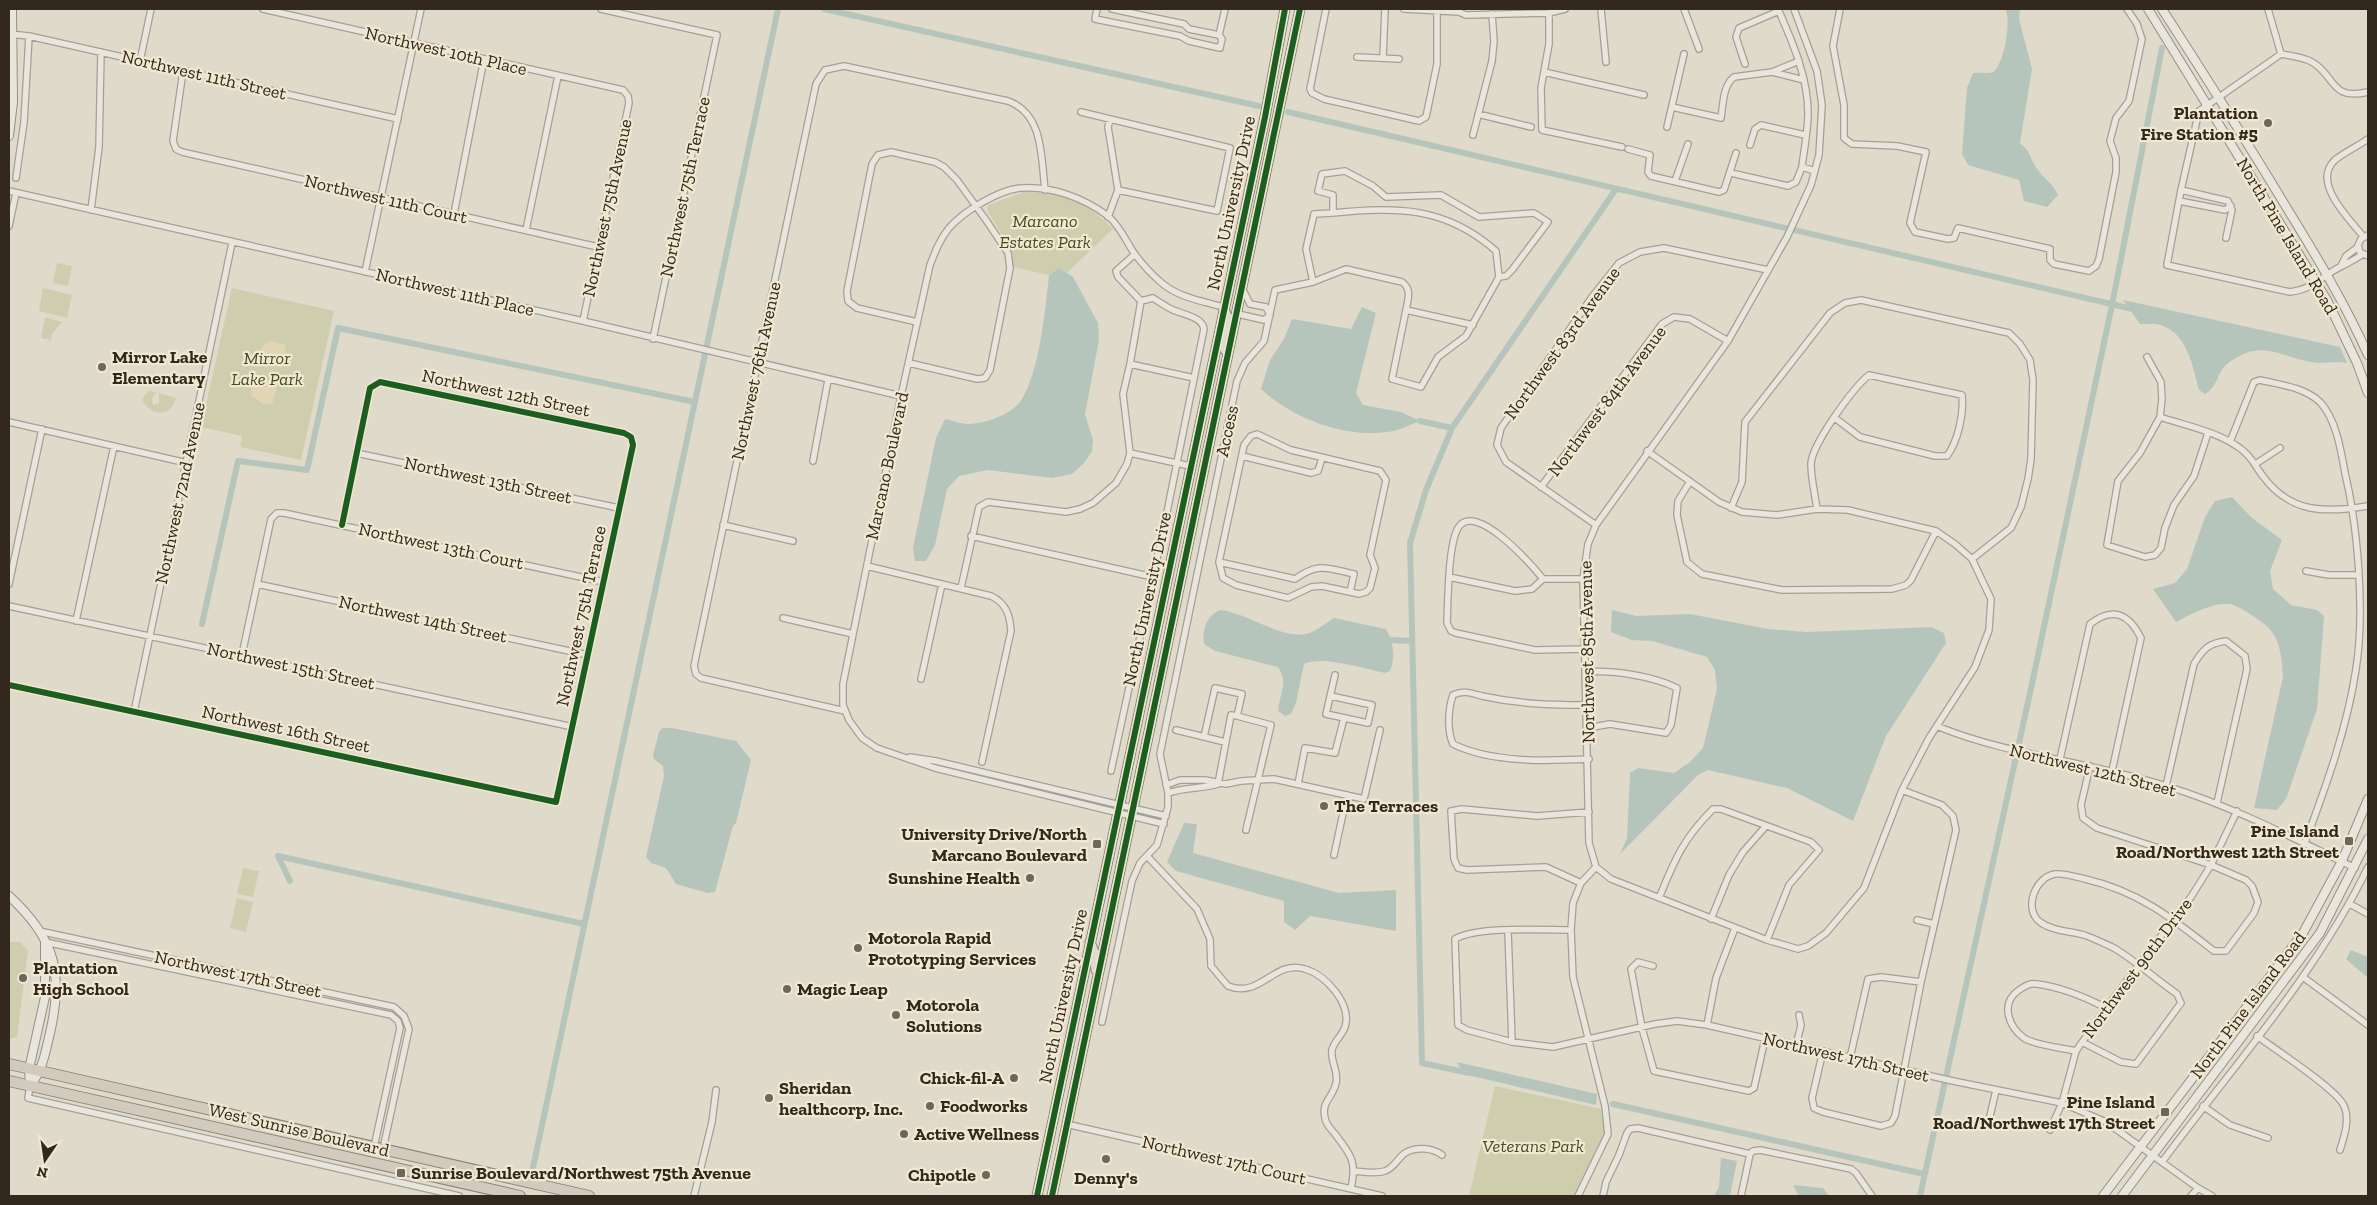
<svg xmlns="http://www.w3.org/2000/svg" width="2377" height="1205" font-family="'Zilla Slab',serif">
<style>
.green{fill:#ceceaf}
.sand{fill:#e1d5b4}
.water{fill:#b6c5bc}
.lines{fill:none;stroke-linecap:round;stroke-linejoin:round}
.canal{stroke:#b6c5bc;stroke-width:6}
.street-casing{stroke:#a59f95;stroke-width:8}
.secondary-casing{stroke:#958f84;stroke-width:10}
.primary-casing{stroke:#8b857b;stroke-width:11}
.highway-casing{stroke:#8b857b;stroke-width:12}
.street{stroke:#e8e5dc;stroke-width:5.5}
.secondary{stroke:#e8e5dc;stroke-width:8}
.primary{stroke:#dfdbce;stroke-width:9}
.highway{stroke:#d2cabd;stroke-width:10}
.cycleway-casing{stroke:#f1e8d1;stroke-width:9}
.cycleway{stroke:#1b5e20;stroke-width:6}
.poi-dot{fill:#6f665b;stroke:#f1e8d1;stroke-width:2}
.labels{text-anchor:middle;stroke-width:4.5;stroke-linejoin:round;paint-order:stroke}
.street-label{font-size:18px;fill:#32281e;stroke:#f1e8d1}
.poi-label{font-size:18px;font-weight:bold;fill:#32281e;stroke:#f1e8d1;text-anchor:start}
.park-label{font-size:18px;font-style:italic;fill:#434c27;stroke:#f1e8d1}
</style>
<rect width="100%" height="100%" fill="#e0dacb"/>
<!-- green -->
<path class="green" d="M1024,192C1066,192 1084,200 1113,229L1067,273L1059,268L1049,275L1013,267L1011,250L987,210L988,205Z
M57,263L72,266L68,286L53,283Z
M43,288L72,295L67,318L39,311Z
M232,288L334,311L301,460L240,447L242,436L201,427Z
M45,317L62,322L52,334L51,340L41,338Z
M148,391L156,392L152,399L153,405L159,403V393L176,398C171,418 150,417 142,399Z
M243,868L259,871L253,897L237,894Z
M237,898L253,902L246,932L230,928Z
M9,942H20L28,951L17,1037L9,1039Z
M1495,1086L1601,1109L1606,1133L1575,1196H1469Z"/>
<!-- sand -->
<path class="sand" d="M271,341L286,345L282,368L260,362C258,352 261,345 271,341Z
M256,378L279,381L272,404H263L252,396L251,387Z"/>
<!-- water -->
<path class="water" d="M2005,9H2020L2019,19L2032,69L2020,143C2033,154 2029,159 2038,170C2045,180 2052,182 2058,195L2047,207L2024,201L2019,180L1968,165L1962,154L1967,88L1973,73C1979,72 1988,74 1993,72C2004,66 2012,18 2005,9Z
M1059,268L1073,277L1098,323L1099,340L1085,414L1093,440L1092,451L1085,462L1072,474L1052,478L988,470L959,476L947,489L935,545L926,561H915L913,548L936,438L945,419C952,420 961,424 968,424C984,424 1010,415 1020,402C1040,373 1045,310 1049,275Z
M2123,300L2340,347L2347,363C2337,361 2329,363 2320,363C2283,361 2265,335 2227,364C2217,372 2218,387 2205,394L2199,390C2193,367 2187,332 2160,325C2154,323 2146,324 2140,324Z
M1362,307L1376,313L1356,393L1363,405L1401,412L1420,421C1409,425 1398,431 1387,432C1344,438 1292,418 1261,389L1270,360L1284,339L1292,319L1351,329Z
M2232,497L2252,518L2282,540L2270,571L2273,589L2291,605L2317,610L2324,616L2317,709L2286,799L2277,810L2254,808L2283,677C2282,663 2281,643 2272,632C2267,624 2240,606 2230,604C2213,602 2190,615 2176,622L2153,589L2175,583L2187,569L2205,517L2215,501Z
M1220,610C1246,612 1280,639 1306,634C1315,632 1326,623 1334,618L1386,629C1393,641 1396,657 1390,671L1385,673C1364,669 1322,655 1304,664L1296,703L1291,714L1285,716L1278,711C1279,695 1289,682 1278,667L1215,651L1204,644C1202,630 1206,616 1220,610Z
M1612,610L1636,616L1690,614L1768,629L1807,632L1931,627L1944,633L1946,643L1886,736L1853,821L1787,788L1708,770L1698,775L1620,854L1627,838L1630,773L1638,768L1674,773L1690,762L1703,748L1717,689L1715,670L1707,657L1652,641L1632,640L1611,632Z
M662,728H672L736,741L751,760L736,823L733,826L715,892L708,893L676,884L666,868L651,863L646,857L664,776L663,766L654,759L653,755L659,732Z
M1184,823L1197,824L1193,853L1339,893L1396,890V931L1310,916L1295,930L1284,922V901L1176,871L1167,862Z
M2351,950L2368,957V978L2346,959Z
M1457,1062L1597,1094L1596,1105L1463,1074Z
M1721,1158L1737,1161L1730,1196H1714L1719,1187Z
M1793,1185L1823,1188L1829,1196H1799Z"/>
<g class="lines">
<!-- canal -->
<path class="canal" d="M824,9L1259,106
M1288,112L2137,310
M1420,421L1452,428
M202,624L238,461L307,470L338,328L695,402
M1392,640L1412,641
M290,881L278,856L584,924
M1469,1073L1422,1063L1410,543L1426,490L1452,428L1616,189
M1613,1104L1924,1174
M531,1177L778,9
M1920,1196L2030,693L2112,305L2162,48"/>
<!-- street casing -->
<g class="street-casing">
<path id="street" d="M263,9L623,90L628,96L629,103L583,321
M601,9L717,35L653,339
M1097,9L1095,19L1180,36L1189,41L1220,48L1222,39L1219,35
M1112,9L1184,24L1189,29L1219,35
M1326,9L1310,89L1312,93L1324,99L1419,121L1426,117L1437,64V11
M1404,9L1459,12L1466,15L1549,13L1565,9
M1601,9L1606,62
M1684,9L1699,49
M1778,9C1792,41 1808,77 1808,113C1808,131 1804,149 1802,167
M1840,9L1833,46L1844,105V138L1852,144L1897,146L1926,152L1910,223L1915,232L1948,239L1954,238L1958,228L2050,249V260L2054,264L2089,271L2096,266L2099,259L2116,172V158L2110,141L2116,118L2129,101L2142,39L2137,24L2127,9
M2268,9L2281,54L2199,111L2181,190L2167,265L2290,292C2315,289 2322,275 2342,266C2350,262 2356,259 2363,254
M1549,13V44L1541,88L1542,130L1622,147
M9,34L29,36L398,119
M1219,35L1225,9
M2281,54C2291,56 2303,57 2312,62C2336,76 2330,101 2368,92
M1357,57L1399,59
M1383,57L1385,9
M140,61L151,9
M1745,64L1736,37L1739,28L1779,11
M183,71L173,141L176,149L182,152L598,247
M1544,72L1644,95
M1772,72L1804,80
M1672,107L1721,118C1723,105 1723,85 1734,77L1772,72L1799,61
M1081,112L1230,148L1217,211L1118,190
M1478,114L1531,127
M1667,127L1684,54
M1473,135L1492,61L1494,41L1492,14
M1750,145L1755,129L1761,125L1805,135
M1628,149L1650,155L1648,172L1651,176L1719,192L1724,190L1736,153
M1731,173L1788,186L1796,182L1802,167L1815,171
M16,178L24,122L29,36
M1675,181L1688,144
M2181,190L2228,201L2232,210L2226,238
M9,191L583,321L901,396
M2179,201L2225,210L2231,206
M91,210L99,147L101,52
M1333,213C1397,207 1445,206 1496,251L1499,277
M454,214L484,59
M1108,217L1118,190L1108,127L1110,119
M9,226L16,193
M526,230L558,76
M2368,235L2361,239L2358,245L2360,252L2368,256
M2363,236C2349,219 2311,182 2335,160C2345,152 2358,146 2368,139
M1135,254L1116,271L1118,277L1141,301
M2341,266L2346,256L2358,247
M365,272L421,9
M1313,282L1306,249L1314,214L1333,213V195L1318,191L1322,174L1345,171L1373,186L1386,197L1441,195L1479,217L1534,213L1548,222L1512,270L1506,276L1499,277L1466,336L1438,357L1421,387L1392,379L1406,310
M1238,314L1264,320L1270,315L1266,307L1250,304L1243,290
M2147,357L2161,382L2162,399L2160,417L2140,453L2118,481L2107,545L2145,557L2155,555L2161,548L2165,528L2174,505L2194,476L2208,433
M909,363L977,379L985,378L990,370L1010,268L1008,253L986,220L957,180L944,167L935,162L891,152L878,155L872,164L847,291L848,301L857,308L917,322
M1130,364L1194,378
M2160,417C2187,426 2219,432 2241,449C2252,457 2255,466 2262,475C2290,514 2326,513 2368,506
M9,422L187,463
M1257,434L1291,450L1380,471L1386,480L1370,555L1375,568L1370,588L1366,592L1359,594L1322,586L1311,587L1288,598L1236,585L1223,578L1219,562L1244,445L1251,436Z
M2230,442L2254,382L2260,380C2281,385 2304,387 2320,402C2336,419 2341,450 2345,473C2358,528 2365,613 2356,669C2347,729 2326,786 2305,843
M356,453L619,508
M1130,453L1190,466
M1242,456L1311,473L1318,471L1322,458
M813,461L828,380
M2257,463L2280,448
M1689,483L1678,501L1677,515L1687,562L1702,574L1782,590L1892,589L1906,585L1911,580L1936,531
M1541,487L1662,324L1674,317L1690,319L1728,341
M1731,508L1742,482L1745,422L1830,313L1845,303L1861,300L2009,333L2020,344L2030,360L2033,380L2031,459L2028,479L2021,507L2011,528L1972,559
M1817,509C1815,495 1811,478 1811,464C1812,444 1853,388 1869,375L1962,395C1964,414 1958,441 1947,456H1935L1860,437L1835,418
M723,525L793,541
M1596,525L1506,462L1497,445L1501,428L1592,297L1619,263L1640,252L1664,248L1768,270
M971,536L1153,577
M1219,562L1295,579C1319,562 1327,568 1354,574L1350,592
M867,566L991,596C1006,603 1010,615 1011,631L982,762
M2306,571L2329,575H2357
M1449,577L1515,591L1532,589L1543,579
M1583,579H1543C1532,565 1475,500 1458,528C1448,545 1448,602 1447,623L1451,631L1456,633L1535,650L1586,649
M9,584L42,429
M257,584L588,655
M961,588L979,507L988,502L1066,512L1080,509L1093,503L1116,483L1127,464L1130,453L1123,394L1130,364L1141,301
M9,606L573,727
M783,618L853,634
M76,621L114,446
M242,655L271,519L277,513H284L604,582
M1586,672C1613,670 1653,676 1677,688L1671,725L1666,733L1610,724L1587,728
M921,679L942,584
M9,685L556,802L633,445L631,437L624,433L380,382L370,388L342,525
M1331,696L1372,705L1368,723L1326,714L1335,675
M1586,705C1550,705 1518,704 1482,696C1471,693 1464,690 1453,695C1448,709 1447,731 1453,744C1491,763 1547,761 1589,759
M845,711L701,678L696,674L694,666L816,84L825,70L844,66L1008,101C1044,114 1041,158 1045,190
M134,712L232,243
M1939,727C2011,756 2091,762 2166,786C2232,806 2293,838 2355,868
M1176,730L1225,742
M1204,737L1215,688L1242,694L1237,716L1271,725L1246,830
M910,757L936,761L1166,816
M2060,759L2090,624C2113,606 2129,614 2141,638L2112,771
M1111,771L1167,512L1204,329C1202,316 1180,314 1171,309C1165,306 1159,302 1153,298L1141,301
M1218,784L1231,715L1237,716
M1298,784L1305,748L1335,753L1344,718
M1166,785L1180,780H1205L1226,784L1241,781L1274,779L1364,799L1380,730
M2166,786L2194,664C2203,649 2209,643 2226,641L2245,656L2247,669L2217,803
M1168,793C1185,787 1201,789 1218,784
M1164,824L935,768L877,748L862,738L849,720L843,705V684L901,396L930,265C935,252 940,239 949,228C964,211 1000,189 1022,188C1052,186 1084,198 1108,216C1120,226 1126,241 1134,253C1142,264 1153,276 1163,284C1180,298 1203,301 1223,307
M1334,855L1347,795
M1147,856L1197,909L1210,939L1211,966L1228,986C1261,999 1274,959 1305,969C1326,975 1352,1004 1345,1027C1342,1036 1334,1041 1332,1050C1330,1061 1339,1071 1336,1083C1333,1098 1321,1101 1325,1118C1326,1125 1331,1129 1335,1134C1351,1155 1357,1161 1351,1189
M1596,867L1611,879L1767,940L1798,949L1808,946L1826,933L1864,888L1902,790L1929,738L1975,667L1989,630L1991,599L1972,559L1955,544L1936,531L1848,510L1817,509L1777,515L1742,512L1719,502L1647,451
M1596,867L1589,843L1583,579L1588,544L1596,525L1728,341L1787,237L1811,185L1819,155L1822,105L1817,71L1794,9
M1581,883L1546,867L1467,870L1458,868L1454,859L1451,811L1462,809L1537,816L1589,812
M1659,898C1675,859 1683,839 1713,809H1721L1811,842L1819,850L1789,885L1767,940
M2350,904L2368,914
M1711,919L1729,875L1743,852L1766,826
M1917,920L1934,924
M1571,930C1543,930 1478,926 1455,939L1458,1025L1467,1030L1512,1042L1553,1047L1655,1024L1677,1021L1707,1025L1953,1081L2062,1103L2106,1122L2198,1188L2212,1196
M39,931L394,1007L404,1016L409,1029L383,1149
M1508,931L1512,1042
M45,942L391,1015L398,1021L400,1028L374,1147
M1653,966L1638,962L1631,969L1642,1028L1654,1071L1749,1091L1754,1088L1765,1039
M2303,977L2368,1025
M1102,1022L1132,881L1140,863L1157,845L1168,807V793L1160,754L1237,381L1245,363L1264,341L1275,290L1313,282L1346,269L1402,282C1412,289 1408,299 1406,310L1473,325
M1707,1025L1716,978L1735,928
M2257,1036C2275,1049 2334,1088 2343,1104C2351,1118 2344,1137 2340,1150
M2082,1042L2121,1062L2136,1064L2181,1003L2177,994C2158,981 2131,957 2112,947C2103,943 2093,938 2084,935C2070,931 2052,931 2040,922C2023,909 2035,877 2055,874C2063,873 2077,877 2085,879C2138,891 2172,918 2214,951H2226L2254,913L2258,902L2252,886L2246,880L2211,865L2097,828L2083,818L2081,805L2090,766
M1796,1046L1801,1025L1799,1015
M1823,1051L1812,1098L1814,1108L1823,1112L1881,1126L1891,1123L1895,1116L1921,982L1956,830L1953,816L1942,805L1902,790
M2076,1051C2063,1048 2034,1045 2024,1038C2008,1026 2000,1003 2019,990C2025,986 2029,983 2037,984C2060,987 2085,997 2106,1008
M1850,1058L1868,979L1881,977L1921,982
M30,1086L28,1098L459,1196
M2203,1106L2230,1125L2268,1138
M1990,1116L1996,1090
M1066,1124L1382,1196
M2050,1130L2062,1103L2076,1051L2106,1008L2191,897L2211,865L2237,811
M2162,1162C2233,1066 2316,975 2368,867
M1354,1171C1364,1172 1375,1174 1385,1171C1394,1168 1398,1158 1405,1153C1416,1146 1433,1148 1442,1155
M694,1196L712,1122L716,1090
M1578,1196L1608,1134L1605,1106L1573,977L1571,930L1573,903L1581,883L1596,867
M1603,1196L1606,1182L1619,1155L1627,1133L1630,1129L1638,1128L1750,1154
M1741,1196L1750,1154L1753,1151L1760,1150L1851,1169L1856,1173L1872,1196
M2191,1196L2198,1188"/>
</g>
<!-- secondary casing -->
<g class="secondary-casing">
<path id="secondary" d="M2148,9L2327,300L2357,363L2368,393
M2162,9C2204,74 2245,139 2285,205C2315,254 2345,303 2368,355
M9,136L13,102L12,9
M9,896C55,938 64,973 50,1033C45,1054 43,1069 30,1086
M30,1086L29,1069L45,997V942
M2103,1196L2303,933L2342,861L2368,799
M2122,1196L2320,933L2368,839"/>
</g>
<!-- primary casing -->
<g class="primary-casing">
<path id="primary" d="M1223,307L1228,319L1225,350
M1090,942L1094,952L1096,970
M1037,1196L1265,117L1285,9
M1052,1196L1300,9"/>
</g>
<!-- highway casing -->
<g class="highway-casing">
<path id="highway" d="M9,1064L589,1196
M9,1081L520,1196"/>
</g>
<!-- street -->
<use href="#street" class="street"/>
<!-- secondary -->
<use href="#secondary" class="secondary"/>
<!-- primary -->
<use href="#primary" class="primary"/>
<!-- highway -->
<use href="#highway" class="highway"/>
<!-- cycleway casing -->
<g class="cycleway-casing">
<path id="cycleway" d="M9,685L556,802L633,445L631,437L624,433L380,382L370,388L342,525
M1037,1196L1265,117L1285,9
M1052,1196L1300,9"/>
</g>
<!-- cycleway -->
<use href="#cycleway" class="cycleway"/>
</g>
<!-- markers -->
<g class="poi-dot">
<circle cx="2268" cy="123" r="5"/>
<circle cx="102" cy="367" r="5"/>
<circle cx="1324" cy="806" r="5"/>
<rect x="2344" y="836" width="10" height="10" rx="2.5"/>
<rect x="1092" y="839" width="10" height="10" rx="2.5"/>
<circle cx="1030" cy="878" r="5"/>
<circle cx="858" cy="948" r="5"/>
<circle cx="23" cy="978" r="5"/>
<circle cx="787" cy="989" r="5"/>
<circle cx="896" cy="1015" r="5"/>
<circle cx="1014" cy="1078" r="5"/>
<circle cx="769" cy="1098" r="5"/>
<circle cx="930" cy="1106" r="5"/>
<rect x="2160" y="1107" width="10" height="10" rx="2.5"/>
<circle cx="904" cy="1134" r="5"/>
<circle cx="1106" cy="1159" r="5"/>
<rect x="396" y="1168" width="10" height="10" rx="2.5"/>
<circle cx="986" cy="1175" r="5"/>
</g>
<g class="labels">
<!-- street labels -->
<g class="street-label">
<text transform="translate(446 51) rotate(13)" y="6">Northwest 10th Place</text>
<text transform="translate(204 75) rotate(13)" y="6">Northwest 11th Street</text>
<text transform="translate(685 187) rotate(-78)" y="6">Northwest 75th Terrace</text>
<text transform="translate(386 199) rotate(13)" y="6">Northwest 11th Court</text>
<text transform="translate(1231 203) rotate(-78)" y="6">North University Drive</text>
<text transform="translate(607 208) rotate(-78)" y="6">Northwest 75th Avenue</text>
<text transform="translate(2287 236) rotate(59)" y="6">North Pine Island Road</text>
<text transform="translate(455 292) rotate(13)" y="6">Northwest 11th Place</text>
<text transform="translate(1562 343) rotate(-54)" y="6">Northwest 83rd Avenue</text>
<text transform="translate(756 371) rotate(-78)" y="6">Northwest 76th Avenue</text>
<text transform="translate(506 393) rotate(12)" y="6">Northwest 12th Street</text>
<text transform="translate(1607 401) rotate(-53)" y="6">Northwest 84th Avenue</text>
<text transform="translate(1227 431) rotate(-78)" y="6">Access</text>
<text transform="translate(887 466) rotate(-78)" y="6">Marcano Boulevard</text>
<text transform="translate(488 480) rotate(12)" y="6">Northwest 13th Street</text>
<text transform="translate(180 493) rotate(-78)" y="6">Northwest 72nd Avenue</text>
<text transform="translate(441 546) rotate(12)" y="6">Northwest 13th Court</text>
<text transform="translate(1147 599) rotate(-78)" y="6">North University Drive</text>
<text transform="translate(581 616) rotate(-78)" y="6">Northwest 75th Terrace</text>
<text transform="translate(423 619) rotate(12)" y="6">Northwest 14th Street</text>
<text transform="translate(1587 652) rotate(-91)" y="6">Northwest 85th Avenue</text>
<text transform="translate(291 666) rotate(12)" y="6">Northwest 15th Street</text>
<text transform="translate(286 729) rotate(12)" y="6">Northwest 16th Street</text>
<text transform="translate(2093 770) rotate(14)" y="6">Northwest 12th Street</text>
<text transform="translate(2137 968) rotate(-53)" y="6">Northwest 90th Drive</text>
<text transform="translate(238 974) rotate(12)" y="6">Northwest 17th Street</text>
<text transform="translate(1063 996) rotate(-78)" y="6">North University Drive</text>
<text transform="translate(2248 1005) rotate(-53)" y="6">North Pine Island Road</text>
<text transform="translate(1846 1057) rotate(13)" y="6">Northwest 17th Street</text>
<text transform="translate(299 1130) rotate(13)" y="6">West Sunrise Boulevard</text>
<text transform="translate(1224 1160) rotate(13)" y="6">Northwest 17th Court</text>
</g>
<!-- poi labels -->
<g class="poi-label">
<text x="2258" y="119" text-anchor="end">Plantation<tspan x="2258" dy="21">Fire Station #5</tspan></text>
<text x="112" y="363">Mirror Lake<tspan x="112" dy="21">Elementary</tspan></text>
<text x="1334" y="812">The Terraces</text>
<text x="2339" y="837" text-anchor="end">Pine Island<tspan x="2339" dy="21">Road/Northwest 12th Street</tspan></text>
<text x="1087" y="840" text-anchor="end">University Drive/North<tspan x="1087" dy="21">Marcano Boulevard</tspan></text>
<text x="1020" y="884" text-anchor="end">Sunshine Health</text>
<text x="868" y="944">Motorola Rapid<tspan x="868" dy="21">Prototyping Services</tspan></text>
<text x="33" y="974">Plantation<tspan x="33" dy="21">High School</tspan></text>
<text x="797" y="995">Magic Leap</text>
<text x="906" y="1011">Motorola<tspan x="906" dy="21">Solutions</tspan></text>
<text x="1004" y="1084" text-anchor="end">Chick-fil-A</text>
<text x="779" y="1094">Sheridan<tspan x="779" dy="21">healthcorp, Inc.</tspan></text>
<text x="2155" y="1108" text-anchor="end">Pine Island<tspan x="2155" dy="21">Road/Northwest 17th Street</tspan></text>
<text x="940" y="1112">Foodworks</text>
<text x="914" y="1140">Active Wellness</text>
<text x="411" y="1179">Sunrise Boulevard/Northwest 75th Avenue</text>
<text x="976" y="1181" text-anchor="end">Chipotle</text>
<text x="1106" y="1184" text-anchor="middle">Denny's</text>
</g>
<!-- park labels -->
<g class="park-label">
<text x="1045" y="227">Marcano<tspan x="1045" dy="21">Estates Park</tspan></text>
<text x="267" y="364">Mirror<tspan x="267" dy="21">Lake Park</tspan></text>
<text x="1533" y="1152">Veterans Park</text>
</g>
</g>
<!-- border -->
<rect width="2377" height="1205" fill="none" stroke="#32281e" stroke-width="20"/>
<!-- north arrow -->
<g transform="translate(45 1160) rotate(193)" stroke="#f1e8d1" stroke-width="4" paint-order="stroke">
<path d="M0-4L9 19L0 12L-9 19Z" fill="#32281e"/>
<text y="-8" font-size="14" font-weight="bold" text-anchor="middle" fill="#32281e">N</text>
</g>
</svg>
